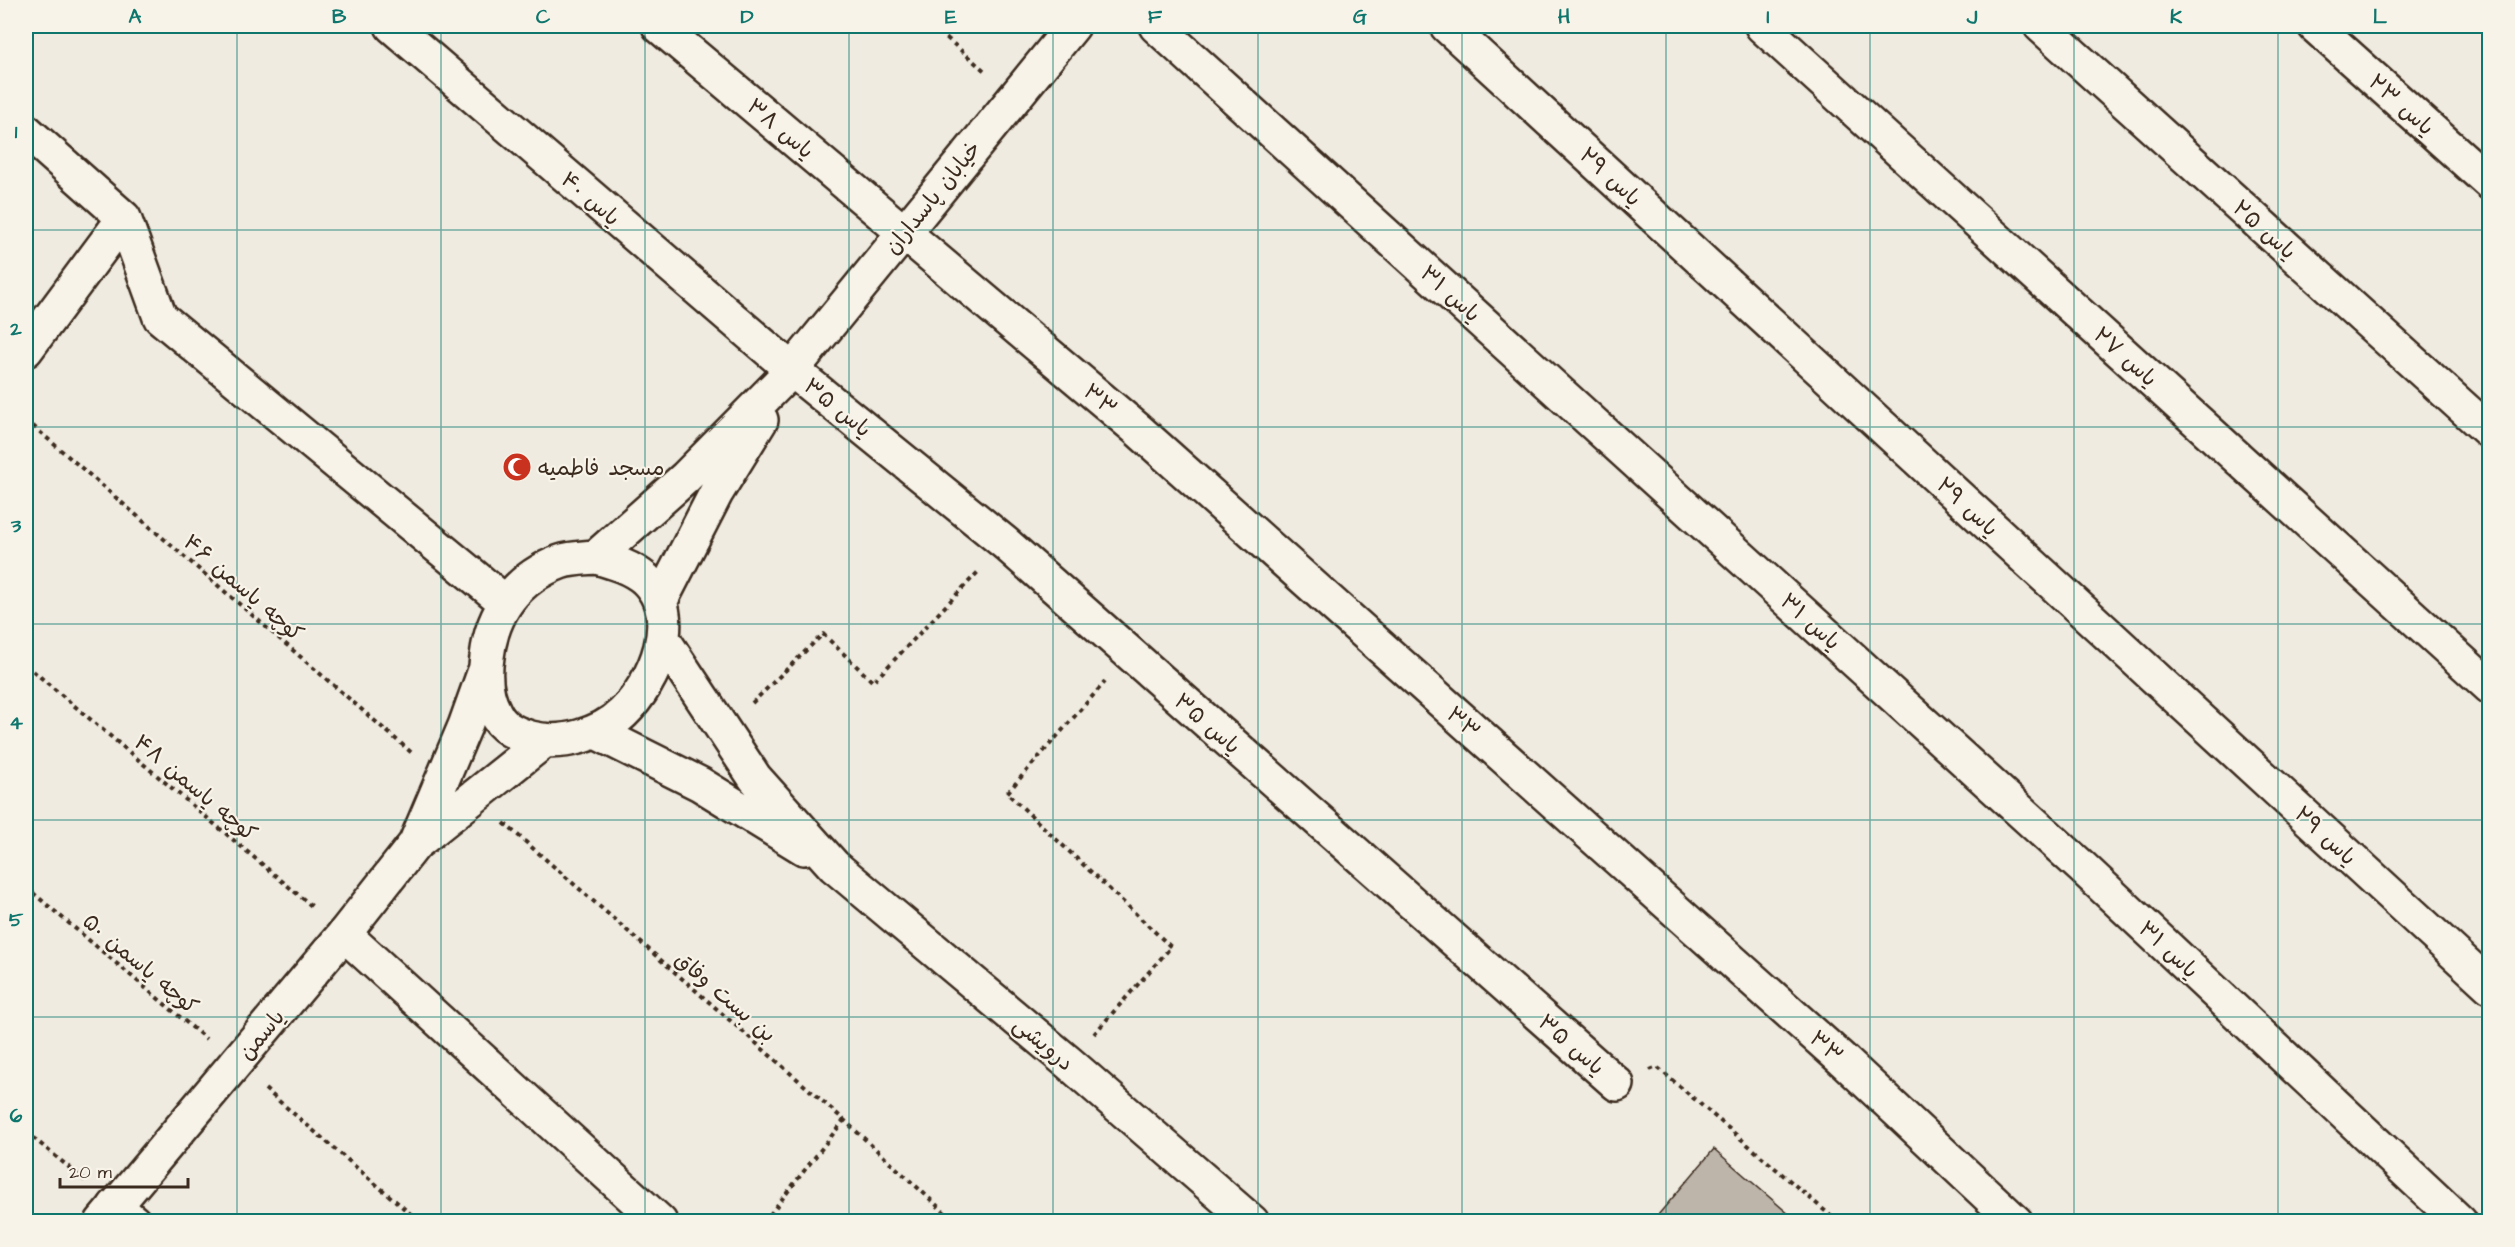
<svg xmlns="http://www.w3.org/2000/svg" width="2515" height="1247" font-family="'Architects Daughter','Playpen Sans Arabic',sans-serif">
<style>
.building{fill:#bdb5aa;stroke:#3b2a1e;stroke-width:1.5;filter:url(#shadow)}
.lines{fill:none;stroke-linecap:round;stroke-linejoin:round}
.minor-casing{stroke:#3b2a1e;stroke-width:38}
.tertiary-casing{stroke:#3b2a1e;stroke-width:38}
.path{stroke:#3b2a1e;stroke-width:4;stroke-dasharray:4.5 4.5;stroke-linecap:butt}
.minor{stroke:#f7f3e8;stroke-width:33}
.tertiary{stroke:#f7f3e8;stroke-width:33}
.grid{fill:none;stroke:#0f766e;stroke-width:1.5;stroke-opacity:0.55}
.labels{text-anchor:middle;stroke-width:4.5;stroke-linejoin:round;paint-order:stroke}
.street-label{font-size:22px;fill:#3b2a1e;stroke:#f7f3e8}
.poi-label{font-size:22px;fill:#3b2a1e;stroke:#f7f3e8;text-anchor:start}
.neatline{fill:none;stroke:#0f766e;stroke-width:2}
.grid-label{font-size:20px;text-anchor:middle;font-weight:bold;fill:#0f766e}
</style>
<defs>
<filter id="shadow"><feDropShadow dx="3.5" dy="6" stdDeviation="0" flood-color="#0004"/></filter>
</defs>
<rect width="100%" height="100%" fill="#efebe0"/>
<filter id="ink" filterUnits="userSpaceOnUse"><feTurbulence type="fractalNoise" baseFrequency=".0167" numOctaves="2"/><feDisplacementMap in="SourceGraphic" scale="12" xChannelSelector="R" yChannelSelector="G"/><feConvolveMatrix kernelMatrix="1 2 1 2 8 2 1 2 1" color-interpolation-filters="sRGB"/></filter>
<g filter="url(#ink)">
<!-- building -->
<path class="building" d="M1714,1149L1798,1222H1652Z"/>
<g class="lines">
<!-- minor casing -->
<g class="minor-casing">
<path id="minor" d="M392,26L792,370L1005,543L1617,1084
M659,26L1137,429L1845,1062L2016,1222
M1156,26L2083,868L2460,1222
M1447,26L2490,986
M1762,26L2490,687
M2041,26L2490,432
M2315,26L2490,183
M26,131L124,218L160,317L505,602
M26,350L124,218
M344,934L660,1222
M115,1206L134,1222"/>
</g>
<!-- tertiary casing -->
<g class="tertiary-casing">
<path id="tertiary" d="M596,557L685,478L792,370L1073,26
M596,557C613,562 631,567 645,579C684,616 655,682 623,713C600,735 561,746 531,738C516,734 502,728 495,713C485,695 484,677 487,657C492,612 517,578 560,562C571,558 584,558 596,557Z
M660,602L716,493L761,420
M663,639L755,778L834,866L1069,1063L1252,1222
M596,732L700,784L804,848
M416,842L465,726L484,673
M102,1222L344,934L415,844L544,741"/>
</g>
<!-- path -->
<path class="path" d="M933,26L987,73
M26,420L412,753
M26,665L314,908
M752,703L823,634L873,682L980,570
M504,823L844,1120L955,1222
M26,887L206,1039
M1094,1034L1171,947L1007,793L1105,682
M1650,1070L1657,1067L1838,1222
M265,1089L420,1222
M26,1132L87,1182
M764,1222L844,1120"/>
<!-- minor -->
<use href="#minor" class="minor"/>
<!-- tertiary -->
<use href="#tertiary" class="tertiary"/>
</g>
</g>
<!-- grid -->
<path class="grid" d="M237,26V1222M441,26V1222M645,26V1222M849,26V1222M1053,26V1222M1258,26V1222M1462,26V1222M1666,26V1222M1870,26V1222M2074,26V1222M2278,26V1222M26,230H2490M26,427H2490M26,624H2490M26,820H2490M26,1017H2490"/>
<!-- icons -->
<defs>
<g id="mosque-disc" transform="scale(1.5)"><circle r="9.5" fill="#c8321e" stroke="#f7f3e8"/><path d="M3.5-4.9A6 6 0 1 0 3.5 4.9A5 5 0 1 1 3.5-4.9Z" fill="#fff"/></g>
</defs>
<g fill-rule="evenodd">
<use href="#mosque-disc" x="517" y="467"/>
</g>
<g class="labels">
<!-- street labels -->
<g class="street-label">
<text transform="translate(2402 104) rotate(42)" y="8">یاس ۲۳</text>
<text transform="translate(781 128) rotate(40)" y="8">یاس ۳۸</text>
<text transform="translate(1611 176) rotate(43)" y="8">یاس ۲۹</text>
<text transform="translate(932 197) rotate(-51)" y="8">خیابان پاسداران</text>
<text transform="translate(591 198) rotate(41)" y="8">یاس ۴۰</text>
<text transform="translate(2265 229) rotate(42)" y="8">یاس ۲۵</text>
<text transform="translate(1451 293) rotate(42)" y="8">یاس ۳۱</text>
<text transform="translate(2126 356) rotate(42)" y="8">یاس ۲۷</text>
<text transform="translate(1101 399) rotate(40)" y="8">۳۳</text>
<text transform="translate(838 407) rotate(39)" y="8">یاس ۳۵</text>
<text transform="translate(1968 506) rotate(43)" y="8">یاس ۲۹</text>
<text transform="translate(244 587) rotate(41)" y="8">کوچه یاسمن ۴۶</text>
<text transform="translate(1811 621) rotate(42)" y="8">یاس ۳۱</text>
<text transform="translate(1464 722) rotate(42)" y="8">۳۳</text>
<text transform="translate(1208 723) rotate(41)" y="8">یاس ۳۵</text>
<text transform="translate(196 787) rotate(40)" y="8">کوچه یاسمن ۴۸</text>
<text transform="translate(2326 835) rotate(43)" y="8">یاس ۲۹</text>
<text transform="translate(2169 949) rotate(43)" y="8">یاس ۳۱</text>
<text transform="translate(141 963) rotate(40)" y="8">کوچه یاسمن ۵۰</text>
<text transform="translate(726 996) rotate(41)" y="8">بن بست وفاق</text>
<text transform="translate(261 1034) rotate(-50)" y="8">یاسمن</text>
<text transform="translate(1044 1043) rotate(40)" y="8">درویشی</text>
<text transform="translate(1572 1044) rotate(41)" y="8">یاس ۳۵</text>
<text transform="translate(1827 1046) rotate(42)" y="8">۳۳</text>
</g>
<!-- poi labels -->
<g class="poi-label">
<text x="538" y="475">مسجد فاطمیه</text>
</g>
</g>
<!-- margin -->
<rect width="2515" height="1247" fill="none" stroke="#f7f3e8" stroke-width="66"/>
<!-- scale -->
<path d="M60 1178v9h128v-9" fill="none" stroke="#3b2a1e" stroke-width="3"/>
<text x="69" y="1178" font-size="18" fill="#3b2a1e" stroke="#f7f3e8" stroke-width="4.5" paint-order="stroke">20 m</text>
<rect x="33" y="33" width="2449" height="1181" class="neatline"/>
<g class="grid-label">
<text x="135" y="23">A</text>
<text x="339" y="23">B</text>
<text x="543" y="23">C</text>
<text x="747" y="23">D</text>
<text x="951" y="23">E</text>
<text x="1155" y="23">F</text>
<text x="1360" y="23">G</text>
<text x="1564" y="23">H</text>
<text x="1768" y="23">I</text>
<text x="1972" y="23">J</text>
<text x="2176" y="23">K</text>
<text x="2380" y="23">L</text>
<text x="16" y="138">1</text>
<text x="16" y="335">2</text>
<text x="16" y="532">3</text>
<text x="16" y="729">4</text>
<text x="16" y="926">5</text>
<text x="16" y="1122">6</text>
</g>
</svg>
